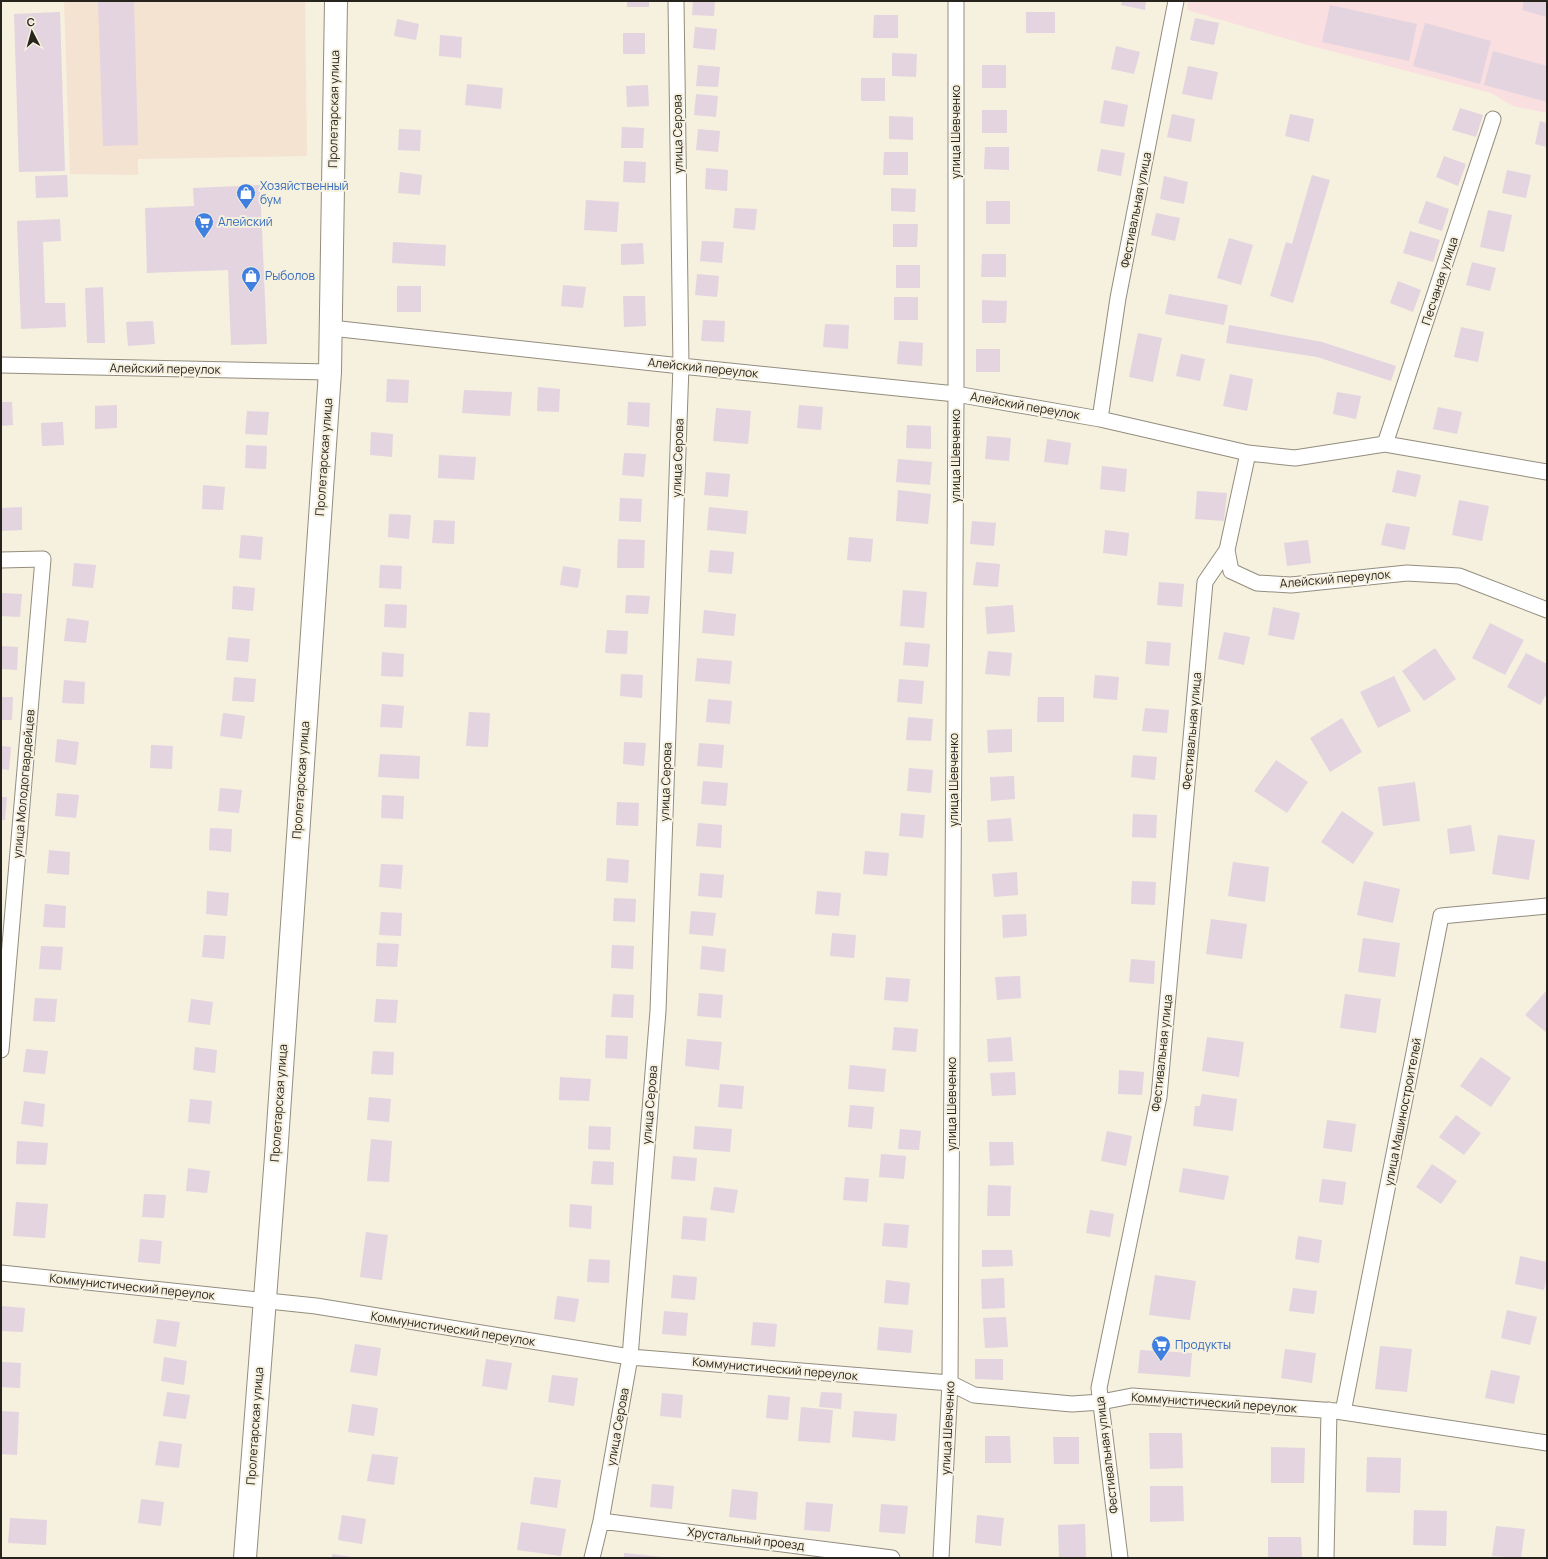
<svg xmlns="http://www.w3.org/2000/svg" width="1548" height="1559" font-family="Manrope,sans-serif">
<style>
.industrial{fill:#fadfe0}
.education{fill:#f5e3d2}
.building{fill:#e3d4e0}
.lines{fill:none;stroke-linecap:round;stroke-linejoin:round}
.street-casing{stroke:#938d7e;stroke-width:17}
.secondary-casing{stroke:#938d7e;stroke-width:24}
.street{stroke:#fff;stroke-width:15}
.secondary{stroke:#fff;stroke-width:22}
.labels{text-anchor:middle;stroke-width:4;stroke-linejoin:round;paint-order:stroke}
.street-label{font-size:12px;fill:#27241e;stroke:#f6f0df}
.shop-label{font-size:12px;fill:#366cbe;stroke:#f6f0df;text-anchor:start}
</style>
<rect width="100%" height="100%" fill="#f6f0df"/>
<!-- industrial -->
<path class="industrial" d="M1188,1H1547V113L1513,106L1491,93L1304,44L1187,10Z"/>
<!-- education -->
<path class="education" d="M64,1H305L307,156L138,159V175L70,174Z"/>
<!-- building -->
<path class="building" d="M98,1H134L138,145L103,146Z
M627,1H649V7H627Z
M693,1H715L714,16L692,15Z
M1122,1H1146L1145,10L1121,5Z
M1524,1H1547V17L1522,10Z
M1330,5L1417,24L1409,61L1322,42Z
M60,12L65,171L19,172L14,14Z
M1026,12H1055V33H1026Z
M874,15H898V38H873Z
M1195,18L1219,23L1214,45L1190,40Z
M397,19L419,24L416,40L394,36Z
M1425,23L1491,41L1480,84L1413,66Z
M695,27L717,29L715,50L693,48Z
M623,33H645V54H623Z
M440,35L462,37L461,58L439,56Z
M1116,46L1140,52L1134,74L1111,69Z
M1493,51L1547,66V102L1484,85Z
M892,53L917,54L916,77L892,76Z
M698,65L720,67L718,87L696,86Z
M982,65H1006V88H982Z
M1188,66L1218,72L1212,100L1182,94Z
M861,78H885V101H861Z
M467,84L503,88L501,109L465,105Z
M648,85L649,106L627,107L626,86Z
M696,94L718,96L716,117L694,115Z
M1104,100L1128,105L1124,127L1100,123Z
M1460,108L1483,115L1476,137L1452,130Z
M982,110H1007V133H982Z
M1172,114L1195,119L1191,142L1167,137Z
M1290,114L1314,119L1309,142L1285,136Z
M889,116L913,117V140L889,139Z
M1540,121L1547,123V147L1535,144Z
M622,127L644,128L643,148H621Z
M399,129L421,130L420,151L398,150Z
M698,129L720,131L718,152L696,150Z
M985,147H1009V170L984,169Z
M1101,149L1125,153L1121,176L1097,171Z
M884,152H908V175H883Z
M1444,156L1466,164L1458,186L1436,177Z
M624,161L646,162L645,183L623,182Z
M706,168L728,170L727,191L705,189Z
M1507,170L1531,175L1526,198L1502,193Z
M400,172L422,175L420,195L398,193Z
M67,175L68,197L36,198L35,176Z
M1312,175L1330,180L1293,303L1270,296L1286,242L1292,244Z
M1164,176L1188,182L1184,204L1160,199Z
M260,185L267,344L231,345L228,270L147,273L145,208L194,206L193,188Z
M891,188L916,189L915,212L891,211Z
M586,200L619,202L617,232L584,230Z
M986,201H1010V224H986Z
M1426,201L1449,209L1442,231L1418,223Z
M735,208L757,209L755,230L733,228Z
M1488,210L1512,215L1504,252L1480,247Z
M1156,213L1180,218L1175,241L1151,235Z
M60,219L61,241L43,242L45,303H65L66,327L21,329L17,221Z
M893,224H918L917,247H893Z
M1410,231L1440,240L1433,262L1403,253Z
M1229,238L1253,245L1241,285L1217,278Z
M702,241L724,242L722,263L700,261Z
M393,242L446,245L445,266L392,263Z
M643,243L644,264L621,265V244Z
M982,254H1006V277H981Z
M1472,262L1496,268L1490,291L1466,285Z
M896,265H920V288H896Z
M697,274L719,276L717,297L695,295Z
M1398,281L1421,290L1413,312L1390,303Z
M563,285L586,287L583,308L561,306Z
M397,286H421V312H397Z
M103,287L105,343H87L85,288Z
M1169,294L1228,305L1224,325L1165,314Z
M623,296H645L646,326L624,327Z
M894,297H918V320H894Z
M982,300L1007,301L1006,323H982Z
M703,320L725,321L724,342L701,341Z
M153,321L155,344L128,346L126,322Z
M825,324L849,325L848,349L823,347Z
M1229,325L1322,342L1396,366L1391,381L1317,357L1226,343Z
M1461,327L1484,332L1478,362L1454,357Z
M1138,333L1162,338L1153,382L1129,377Z
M899,341L923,343L922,366L897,364Z
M976,349H1000V372H976Z
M1181,354L1205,359L1200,381L1176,376Z
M1230,374L1253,379L1247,411L1223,406Z
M387,379L409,380L408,403L386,402Z
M538,387L560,389L559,412L537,411Z
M464,390L512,392L510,416L462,413Z
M1337,392L1361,396L1356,419L1333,414Z
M1,402H12L13,425L1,426Z
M628,402L650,403L649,427L627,425Z
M117,405V428L95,429V406Z
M799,405L823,407L821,430L797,428Z
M1438,407L1462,412L1457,434L1433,429Z
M716,408L751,411L748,444L713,441Z
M247,411L269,412L267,435L245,434Z
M63,422L64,445L42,446L41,423Z
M907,425L931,426V449L906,448Z
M371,432L393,434L392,457L370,455Z
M987,436L1011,438L1009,461L985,459Z
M1047,439L1071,443L1068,465L1044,462Z
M246,445L267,446L266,469L245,468Z
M624,453L646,454L644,477L622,475Z
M439,455L476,457L474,480L438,478Z
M898,459L932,462L930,485L896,482Z
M1102,466L1127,469L1125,492L1100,489Z
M1397,470L1421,475L1416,497L1392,492Z
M706,472L730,474L728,497L704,495Z
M203,485L225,487L223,510L202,509Z
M898,490L931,494L928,524L896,521Z
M1197,491L1227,493L1224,521L1195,519Z
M620,498L642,499L641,522L619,521Z
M1459,500L1489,506L1482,541L1452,535Z
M22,507V530L1,531V508Z
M709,507L748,511L746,534L707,530Z
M389,514L411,515L409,539L388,537Z
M434,520L455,521L454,544L432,543Z
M972,521L996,523L994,546L970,544Z
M1386,523L1410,527L1405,550L1381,545Z
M1105,530L1129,533L1127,556L1103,553Z
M241,535L263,537L261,560L239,558Z
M849,537L873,539L871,562L847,560Z
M618,539L645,540L644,568H617Z
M1308,540L1311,563L1287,566L1284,543Z
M710,550L734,552L732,574L708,572Z
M976,562L1000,564L998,587L973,585Z
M74,563L96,565L93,588L72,586Z
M380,565L402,566L401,589L379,588Z
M563,566L581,569L578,588L560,585Z
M1159,582L1184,584L1182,607L1157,605Z
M233,586L255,588L253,611L232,609Z
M903,590L927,592L924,628L900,626Z
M1,593L22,594L20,617L1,616Z
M626,595L650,596L648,614L625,613Z
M385,604L407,605L406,628L384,627Z
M1013,605L1015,632L987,634L985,607Z
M1273,607L1300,613L1294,640L1268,635Z
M704,610L736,614L734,636L702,633Z
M67,618L89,621L86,643L64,641Z
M1490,623L1524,640L1505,675L1472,658Z
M607,630L628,631L627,654L605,653Z
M1224,632L1250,637L1244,665L1218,659Z
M228,637L250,639L248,662L226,660Z
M1147,641L1171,643L1169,666L1145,664Z
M905,642L930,644L928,667L903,665Z
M1,646L18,647L17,670L1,669Z
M1435,648L1456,679L1424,701L1402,671Z
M988,651L1012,653L1010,676L985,674Z
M382,652L404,654L403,677L381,676Z
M1526,653L1547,664V693L1540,705L1507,687Z
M697,658L732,661L730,684L695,681Z
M621,674L643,675L642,698L620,696Z
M1095,675L1119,677L1117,700L1093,698Z
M1394,676L1411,711L1378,728L1360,692Z
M234,677L256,679L254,702L232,701Z
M899,679L924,681L922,704L897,702Z
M64,680L85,682L84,704L62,703Z
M1,697H13L12,720H1Z
M1038,697H1064V722H1037Z
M708,699L732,701L730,724L706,722Z
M382,704L404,706L402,728L380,727Z
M1145,708L1169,710L1167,733L1142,731Z
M469,712L490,713L488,747L466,746Z
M223,713L245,716L242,739L220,736Z
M908,717L933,719L931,741L906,740Z
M1342,718L1362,752L1330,772L1310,738Z
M1012,729V752L988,753L987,730Z
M57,739L79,742L76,765L55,762Z
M624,742L646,743L644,766L623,764Z
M699,743L724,745L722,768L697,766Z
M151,745L173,746L172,769L150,768Z
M1,746L11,747L9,770L1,769Z
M380,754L420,756L419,779L378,777Z
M1133,755L1157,757L1155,780L1131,777Z
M1276,760L1308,782L1287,813L1254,791Z
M909,768L933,770L931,793L907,791Z
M1014,776L1015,799L991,801L990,777Z
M703,781L728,783L726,806L701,804Z
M1415,782L1420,821L1383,826L1378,787Z
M220,788L242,790L239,813L218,811Z
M57,793L79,795L76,818L55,816Z
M382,795L404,796L403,819L381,818Z
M1,797H7L5,820H1Z
M617,802L639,803L638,826L616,825Z
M1342,811L1374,833L1353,864L1321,842Z
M901,813L925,815L923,838L899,836Z
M1133,814L1157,815L1156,838L1132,837Z
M1011,818L1013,841L988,842L987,820Z
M698,823L722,825L721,848L696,846Z
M1471,825L1475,851L1450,854L1447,829Z
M210,828L232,829L231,852L209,850Z
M1498,835L1535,840L1529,880L1492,874Z
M49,850L70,852L69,875L47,873Z
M865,851L889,853L887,876L863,874Z
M607,858L629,860L628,883L606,881Z
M1233,862L1269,867L1265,902L1228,896Z
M381,864L403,865L401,889L379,887Z
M1017,872L1018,895L994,897L992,874Z
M700,873L724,875L722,898L698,896Z
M1132,881L1156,882L1155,905L1131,904Z
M1364,881L1400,889L1393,923L1357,915Z
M207,891L229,893L227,916L206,914Z
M817,891L841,893L839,916L815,914Z
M614,898L636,899L635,922L613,921Z
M45,904L66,906L65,928L43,927Z
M691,911L716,913L713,936L689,934Z
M381,912L402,913L401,936L379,935Z
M1026,914L1027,936L1003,938L1002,915Z
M1211,919L1247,924L1242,959L1206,954Z
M832,933L856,935L854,958L830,956Z
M204,935L226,936L224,959L202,957Z
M1363,938L1400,943L1395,977L1358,972Z
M377,943L399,944L397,967L376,966Z
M612,945L634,946L633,969L611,968Z
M41,946L63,947L61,970L39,969Z
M702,946L726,949L724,972L700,969Z
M1131,959L1155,961L1154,984L1129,982Z
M1020,976L1021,998L997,1000L995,977Z
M886,977L910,979L908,1002L884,1000Z
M1547,990V1033L1525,1015Z
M699,993L723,995L721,1018L697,1016Z
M613,994L634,995L633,1018L611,1017Z
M1345,994L1381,999L1376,1033L1340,1028Z
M35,998L57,999L55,1022L33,1021Z
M191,999L213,1002L210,1025L188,1022Z
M376,999L398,1000L396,1023L374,1022Z
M894,1027L918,1029L916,1052L892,1050Z
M606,1035L628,1036L627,1059L605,1058Z
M1011,1037L1013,1061L988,1062L987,1039Z
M1207,1037L1244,1042L1239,1077L1202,1071Z
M687,1039L722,1042L719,1070L685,1066Z
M195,1047L217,1050L215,1073L193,1070Z
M26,1049L48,1051L45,1074L23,1072Z
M373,1051L394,1052L393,1075L371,1074Z
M1481,1057L1511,1078L1491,1107L1460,1086Z
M850,1065L886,1069L884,1092L848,1089Z
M1119,1070L1144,1072L1142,1095L1118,1094Z
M1015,1072L1016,1095L992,1096L990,1073Z
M560,1077L591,1079L589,1101L559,1100Z
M720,1084L744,1086L742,1109L718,1107Z
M1202,1094L1237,1099L1233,1131L1193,1126L1195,1106H1200Z
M369,1097L391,1099L389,1122L367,1120Z
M190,1099L212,1101L210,1124L188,1122Z
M24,1101L45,1104L43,1127L21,1124Z
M850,1105L874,1107L872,1129L848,1127Z
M1456,1115L1481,1133L1464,1155L1439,1137Z
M1327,1120L1356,1124L1352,1152L1323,1148Z
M589,1126L611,1127L610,1150L588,1149Z
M695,1126L732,1129L730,1152L693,1149Z
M900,1129L921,1131L919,1150L898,1149Z
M1107,1131L1132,1136L1126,1166L1101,1161Z
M371,1139L392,1141L389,1182L367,1181Z
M17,1141L48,1143L46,1165L16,1164Z
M989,1142H1013L1014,1165L990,1166Z
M881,1154L906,1156L904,1179L879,1177Z
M673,1156L697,1158L695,1181L671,1179Z
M593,1161L614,1162L613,1185L591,1184Z
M1432,1164L1457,1181L1441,1204L1416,1187Z
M188,1168L210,1171L207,1193L186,1191Z
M1183,1168L1229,1176L1224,1200L1179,1192Z
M845,1177L869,1179L867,1202L843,1200Z
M1322,1179L1346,1182L1343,1205L1319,1202Z
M988,1185L1011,1186L1010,1216H987Z
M714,1187L738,1190L734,1213L710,1210Z
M144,1194L166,1195L164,1218L142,1217Z
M16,1202L48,1204L45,1238L13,1236Z
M570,1204L592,1206L591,1229L569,1227Z
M1090,1210L1114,1214L1110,1237L1086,1233Z
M683,1216L707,1218L705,1241L681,1239Z
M884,1223L909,1225L907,1248L882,1246Z
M366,1232L388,1235L382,1280L360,1277Z
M1298,1236L1322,1240L1319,1263L1295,1259Z
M140,1239L162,1241L160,1264L138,1262Z
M982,1250H1012L1013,1266L982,1267Z
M1520,1256L1547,1262V1275L1544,1290L1515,1284Z
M589,1259L610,1260L609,1283L587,1282Z
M673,1275L697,1277L695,1300L671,1298Z
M1155,1275L1196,1281L1190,1320L1149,1315Z
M1004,1278L1005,1308L982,1309L981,1279Z
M886,1280L910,1283L908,1305L884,1303Z
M1293,1288L1317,1291L1314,1314L1289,1311Z
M557,1296L579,1299L575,1322L554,1319Z
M1,1306L25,1308L23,1332L1,1331Z
M1507,1310L1537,1317L1530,1345L1501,1338Z
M664,1311L688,1313L686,1336L662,1334Z
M1006,1317L1008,1347L985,1348L983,1318Z
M157,1319L180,1322L176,1347L153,1343Z
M753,1322L777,1324L775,1347L751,1345Z
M879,1327L913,1330L911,1353L877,1350Z
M355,1344L381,1348L377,1376L350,1372Z
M1380,1346L1412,1349L1407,1392L1375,1389Z
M1285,1349L1316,1353L1312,1383L1281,1378Z
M1140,1350L1192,1353L1190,1377L1138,1373Z
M164,1357L187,1361L184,1385L161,1381Z
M486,1359L512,1363L507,1390L482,1386Z
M975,1359H1003V1380L975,1379Z
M1,1362L21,1363L20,1388L1,1387Z
M1491,1370L1520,1376L1514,1404L1485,1398Z
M552,1375L578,1378L574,1406L548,1402Z
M167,1392L190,1395L186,1419L163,1416Z
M821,1392L842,1393L841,1409L819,1407Z
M662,1393L683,1395L681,1418L660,1416Z
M768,1395L790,1397L788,1420L766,1418Z
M352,1404L378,1408L374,1436L348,1432Z
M801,1407L833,1410L830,1443L798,1441Z
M1,1411L19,1412L17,1455L1,1454Z
M854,1411L897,1414L895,1441L852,1437Z
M1149,1433H1182L1183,1468L1150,1469Z
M985,1436H1010L1011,1463H985Z
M1053,1437H1079V1464H1054Z
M159,1441L182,1444L179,1468L155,1465Z
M1271,1447L1305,1448L1304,1483H1271Z
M372,1454L398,1457L394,1485L367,1481Z
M1367,1457L1401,1458L1400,1493L1366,1492Z
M534,1477L561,1480L557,1508L530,1504Z
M652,1484L674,1486L672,1509L650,1507Z
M1150,1486H1183L1184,1521L1150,1522Z
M732,1489L758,1492L756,1520L729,1517Z
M141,1499L164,1502L161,1526L138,1523Z
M806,1502L833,1504L830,1532L804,1530Z
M881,1504L908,1506L905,1534L879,1532Z
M1414,1510L1447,1511L1446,1546L1413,1545Z
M342,1515L366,1519L362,1544L338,1540Z
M977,1515L1004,1518L1001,1546L975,1543Z
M10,1518L47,1520L46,1545L8,1543Z
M521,1522L566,1529L561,1556L517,1550Z
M1085,1524L1086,1558H1059L1058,1525Z
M1496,1526L1525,1529L1521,1558L1492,1556Z
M1268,1537H1301L1302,1558H1268Z
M624,1553L663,1557V1558H624Z
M332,1554L353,1557V1558H332Z"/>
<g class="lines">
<!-- street casing -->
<g class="street-casing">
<path id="street" d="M331,328L681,366L956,394L1100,419L1248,453L1227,550L1231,571L1257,583L1291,585L1407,573L1459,576L1547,610
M1,365L330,372
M1100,419L1118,298L1176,1
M1385,444L1493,119
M1248,453L1295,458L1385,444L1547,472
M1,560L43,559L1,1050
M1,1273L316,1306L630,1357L950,1383L974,1395L1072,1404L1101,1402L1132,1396L1336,1411L1547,1443
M1343,1412L1441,916L1547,906
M601,1521L892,1558
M592,1558L601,1521L630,1357L658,1011L681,366L676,1
M941,1558L950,1383L956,394V1
M1120,1558L1099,1388L1159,1097L1205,582L1227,550
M1326,1558L1329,1410"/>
</g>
<!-- secondary casing -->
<g class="secondary-casing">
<path id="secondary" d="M245,1558L276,1156L330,372L336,1"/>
</g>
<!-- street -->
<use href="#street" class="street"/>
<!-- secondary -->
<use href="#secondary" class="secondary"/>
</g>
<!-- icons -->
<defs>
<g id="shop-pin" transform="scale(1)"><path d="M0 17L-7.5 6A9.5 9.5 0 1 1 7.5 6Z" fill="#3f7fe0" stroke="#f6f0df"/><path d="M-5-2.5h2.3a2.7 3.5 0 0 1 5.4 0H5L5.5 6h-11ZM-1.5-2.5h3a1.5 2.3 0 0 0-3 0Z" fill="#fff"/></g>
<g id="supermarket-pin" transform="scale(1)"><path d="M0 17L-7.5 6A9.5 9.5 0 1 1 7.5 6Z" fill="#3f7fe0" stroke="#f6f0df"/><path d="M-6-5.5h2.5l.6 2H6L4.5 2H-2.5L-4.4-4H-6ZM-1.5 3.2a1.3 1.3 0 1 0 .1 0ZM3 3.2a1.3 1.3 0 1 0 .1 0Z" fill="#fff"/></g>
</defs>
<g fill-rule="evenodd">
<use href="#shop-pin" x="246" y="193"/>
<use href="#supermarket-pin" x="204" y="222"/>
<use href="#shop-pin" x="251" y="276"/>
<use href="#supermarket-pin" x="1161" y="1345"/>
</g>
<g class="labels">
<!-- street labels -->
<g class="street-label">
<text transform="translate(334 109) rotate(-89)" y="4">Пролетарская улица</text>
<text transform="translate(956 132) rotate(-90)" y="4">улица Шевченко</text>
<text transform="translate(678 134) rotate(-91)" y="4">улица Серова</text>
<text transform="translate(1136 210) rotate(-79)" y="4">Фестивальная улица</text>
<text transform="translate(1440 281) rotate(-72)" y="4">Песчаная улица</text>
<text transform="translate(703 368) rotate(6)" y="4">Алейский переулок</text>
<text transform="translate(165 369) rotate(1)" y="4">Алейский переулок</text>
<text transform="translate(1025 406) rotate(10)" y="4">Алейский переулок</text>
<text transform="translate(956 456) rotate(-90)" y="4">улица Шевченко</text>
<text transform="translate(324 457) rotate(-86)" y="4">Пролетарская улица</text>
<text transform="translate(678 458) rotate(-88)" y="4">улица Серова</text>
<text transform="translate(1335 579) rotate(-5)" y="4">Алейский переулок</text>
<text transform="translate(1192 731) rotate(-85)" y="4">Фестивальная улица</text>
<text transform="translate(301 780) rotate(-86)" y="4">Пролетарская улица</text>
<text transform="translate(954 780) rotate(-90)" y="4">улица Шевченко</text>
<text transform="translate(666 782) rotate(-88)" y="4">улица Серова</text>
<text transform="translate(24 784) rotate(-85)" y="4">улица Молодогвардейцев</text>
<text transform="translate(1162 1053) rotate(-84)" y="4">Фестивальная улица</text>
<text transform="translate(279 1103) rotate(-86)" y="4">Пролетарская улица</text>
<text transform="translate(952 1104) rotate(-90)" y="4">улица Шевченко</text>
<text transform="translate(650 1105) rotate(-85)" y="4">улица Серова</text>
<text transform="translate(1403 1112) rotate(-79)" y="4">улица Машиностроителей</text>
<text transform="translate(132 1287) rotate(6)" y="4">Коммунистический переулок</text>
<text transform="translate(453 1329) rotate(9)" y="4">Коммунистический переулок</text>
<text transform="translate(775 1369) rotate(5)" y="4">Коммунистический переулок</text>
<text transform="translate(1214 1403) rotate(4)" y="4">Коммунистический переулок</text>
<text transform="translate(255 1426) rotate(-86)" y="4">Пролетарская улица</text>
<text transform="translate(618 1427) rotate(-80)" y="4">улица Серова</text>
<text transform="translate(948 1428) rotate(-87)" y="4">улица Шевченко</text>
<text transform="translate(1107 1455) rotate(-97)" y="4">Фестивальная улица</text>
<text transform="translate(746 1539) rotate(7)" y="4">Хрустальный проезд</text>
</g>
<!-- shop labels -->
<g class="shop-label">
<text x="260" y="190">Хозяйственный<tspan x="260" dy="14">бум</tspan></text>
<text x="218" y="226">Алейский</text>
<text x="265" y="280">Рыболов</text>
<text x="1175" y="1349">Продукты</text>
</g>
</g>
<!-- border -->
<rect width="1548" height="1559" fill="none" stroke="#27241e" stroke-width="4"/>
<!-- north arrow -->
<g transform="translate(32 32) rotate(354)" stroke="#f6f0df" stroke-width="3" paint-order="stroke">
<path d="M0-3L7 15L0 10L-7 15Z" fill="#27241e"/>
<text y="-6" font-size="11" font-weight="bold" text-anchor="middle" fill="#27241e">С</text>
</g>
</svg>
